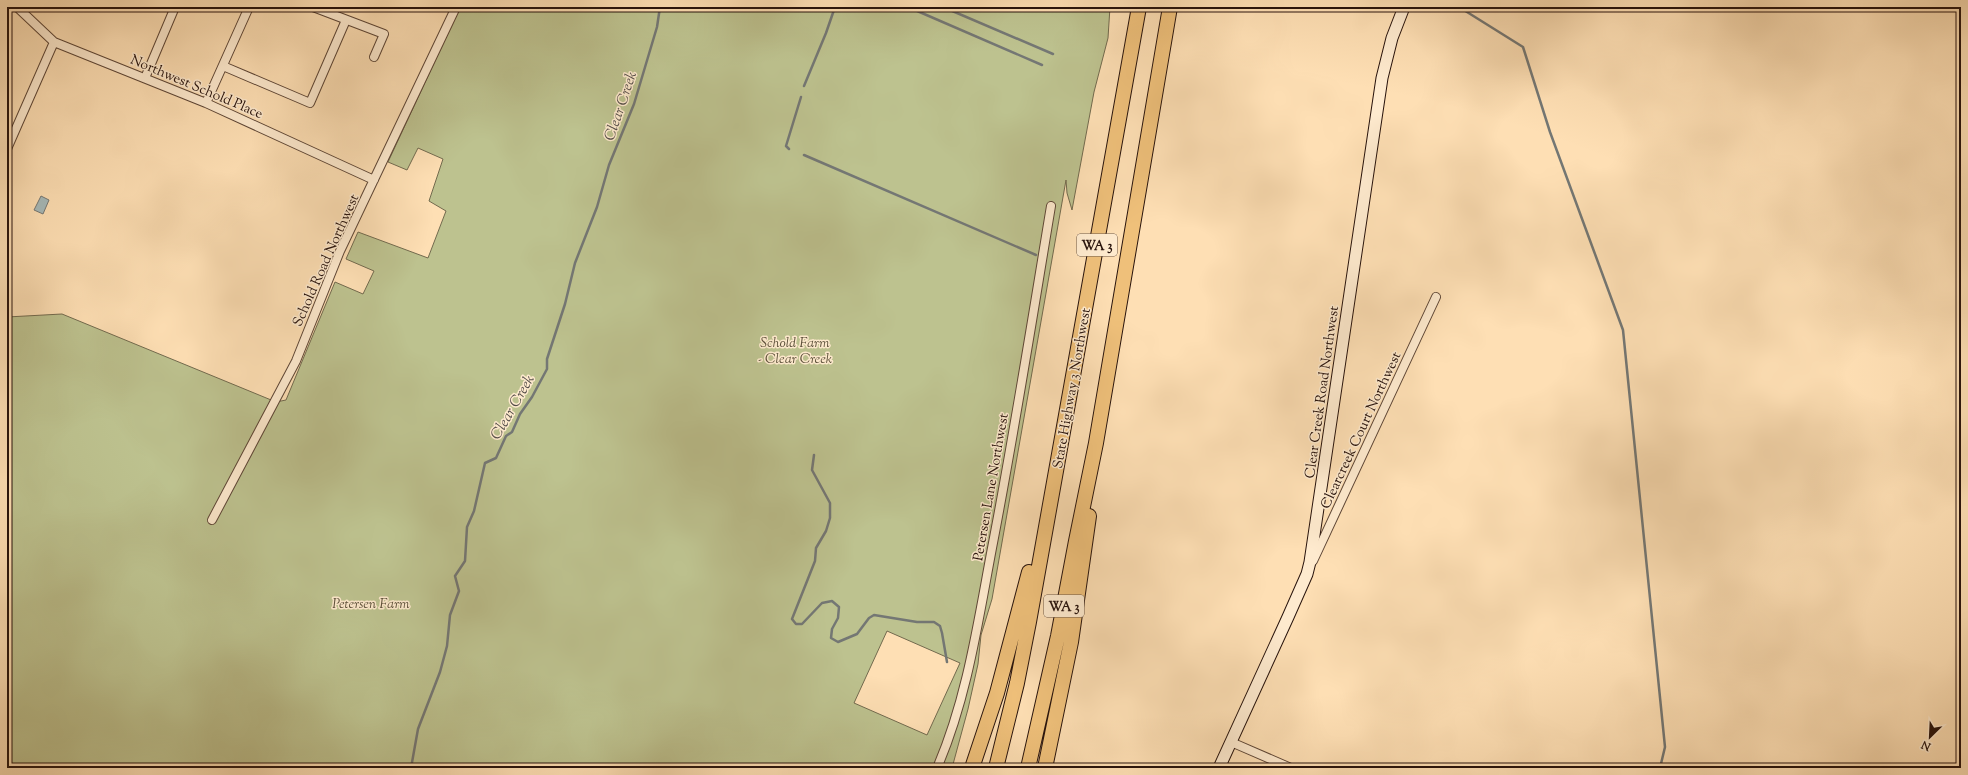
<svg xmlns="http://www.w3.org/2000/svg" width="1968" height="775" font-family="'Sorts Mill Goudy',serif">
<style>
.green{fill:#bdc28f;stroke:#726a4e;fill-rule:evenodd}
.water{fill:#a6b9b9;stroke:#747774}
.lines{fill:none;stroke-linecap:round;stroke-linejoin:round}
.stream{stroke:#747774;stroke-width:2.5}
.minor-casing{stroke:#5e4636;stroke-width:10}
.secondary-casing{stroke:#28130c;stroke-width:13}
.motorway-casing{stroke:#28130c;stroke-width:16}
.minor{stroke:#feeace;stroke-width:8}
.secondary{stroke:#feeace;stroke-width:11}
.motorway{stroke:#efc07a;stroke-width:14}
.labels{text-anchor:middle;stroke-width:3;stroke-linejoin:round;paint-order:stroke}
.shield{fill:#feeace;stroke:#685446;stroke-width:1}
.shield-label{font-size:13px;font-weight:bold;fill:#28130c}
.street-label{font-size:14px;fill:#28130c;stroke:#feeace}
.park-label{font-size:14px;font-style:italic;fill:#5c503a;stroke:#feeace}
.water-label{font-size:15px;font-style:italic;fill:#544d49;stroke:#feeace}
</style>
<rect width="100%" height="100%" fill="#fedfb4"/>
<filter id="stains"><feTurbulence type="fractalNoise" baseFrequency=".005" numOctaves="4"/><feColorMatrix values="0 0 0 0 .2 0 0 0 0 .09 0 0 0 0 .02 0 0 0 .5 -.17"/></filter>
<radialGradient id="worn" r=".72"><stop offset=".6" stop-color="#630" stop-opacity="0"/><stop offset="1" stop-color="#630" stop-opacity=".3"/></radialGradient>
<!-- green -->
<path class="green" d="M460,7H1110L1108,38L1094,92L1072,210L1067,193L1066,180L992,599L981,635L978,664L968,709L952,768H7V317L62,314L276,402L286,400L335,282L363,294L374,271L346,259L358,232L428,258L446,211L429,201L443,159L418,148L407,170L388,162ZM887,631L960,663L927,735L854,703Z"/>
<!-- water -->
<path class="water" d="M41,196L49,200L43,214L34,210Z"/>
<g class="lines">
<!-- stream -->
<path class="stream" d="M908,7L1042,65
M943,7L1053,54
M1459,7L1523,47L1550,132L1623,330L1665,747L1660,768
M804,86L826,33L835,7
M789,149L786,146L801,97
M804,155L1036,255
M814,455L812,470L830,503V518L826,531L816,548L815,561L792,619L796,624H802L822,603L832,601L839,607L838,618L832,629L831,638L838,642L857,634L869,618L874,615L917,622H934L940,626L942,633L947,662
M411,768L418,729L440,672L447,646L450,615L459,591L455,576L465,561L467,527L474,511L485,463L496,458L506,436L512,432L520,414L532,397L547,369V359L565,304L575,263L597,207L609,165L634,104L657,27L660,7"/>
<!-- minor casing -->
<g class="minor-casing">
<path id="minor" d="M17,7L54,42L206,103L374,180
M313,7L384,34L374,57
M223,66L310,103L346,20
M145,78L175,7
M206,103L249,7
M7,149L54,42
M212,520L296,361L340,251L456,7
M1313,561L1436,297
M1231,742L1291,768
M937,768C967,699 978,622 992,548C1014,435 1032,320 1051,206"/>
</g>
<!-- secondary casing -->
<g class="secondary-casing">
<path id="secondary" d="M1219,768L1288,617L1307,574L1310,562L1382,78L1392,38L1404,7"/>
</g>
<!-- motorway casing -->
<g class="motorway-casing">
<path id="motorway" d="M972,768L997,693L1029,572
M996,768L1017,683L1029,622L1139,7
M1028,768L1058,636L1076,541L1096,443L1170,7
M1045,768L1071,642L1089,516"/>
</g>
<!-- minor -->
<use href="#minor" class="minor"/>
<!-- secondary -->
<use href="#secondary" class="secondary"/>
<!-- motorway -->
<use href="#motorway" class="motorway"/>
</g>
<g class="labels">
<!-- shield labels -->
<g class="shield">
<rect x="1077" y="234" width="40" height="22" rx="3"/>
<rect x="1044" y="595" width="40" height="22" rx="3"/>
</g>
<g class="shield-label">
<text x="1097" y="250">WA 3</text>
<text x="1064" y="611">WA 3</text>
</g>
<!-- street labels -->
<g class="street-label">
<text transform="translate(197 86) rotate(23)" y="5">Northwest Schold Place</text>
<text transform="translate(325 260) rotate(-66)" y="5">Schold Road Northwest</text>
<text transform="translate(1071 388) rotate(-80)" y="5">State Highway 3 Northwest</text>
<text transform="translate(1321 392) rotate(-82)" y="5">Clear Creek Road Northwest</text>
<text transform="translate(1360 430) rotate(-65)" y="5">Clearcreek Court Northwest</text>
<text transform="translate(990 487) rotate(-80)" y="5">Petersen Lane Northwest</text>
</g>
<!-- park labels -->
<g class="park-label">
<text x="795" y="347">Schold Farm<tspan x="795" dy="16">- Clear Creek</tspan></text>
<text x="371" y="608">Petersen Farm</text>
</g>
<!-- water labels -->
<g class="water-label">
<text transform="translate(620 106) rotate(-71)" y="5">Clear Creek</text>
<text transform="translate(512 407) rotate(-60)" y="5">Clear Creek</text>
</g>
</g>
<!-- margin -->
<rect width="1968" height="775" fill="none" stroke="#fedfb4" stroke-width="24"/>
<rect x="8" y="8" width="1952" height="759" fill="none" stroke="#28130c" stroke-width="2"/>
<rect x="12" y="12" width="1944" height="751" fill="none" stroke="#28130c"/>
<!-- north arrow -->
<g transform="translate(1930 737) rotate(204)" stroke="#feeace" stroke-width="3" paint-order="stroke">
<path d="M0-3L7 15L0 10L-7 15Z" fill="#28130c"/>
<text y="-6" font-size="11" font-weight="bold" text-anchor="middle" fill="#28130c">N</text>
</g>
<rect width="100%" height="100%" filter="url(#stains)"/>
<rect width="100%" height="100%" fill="url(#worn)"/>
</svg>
